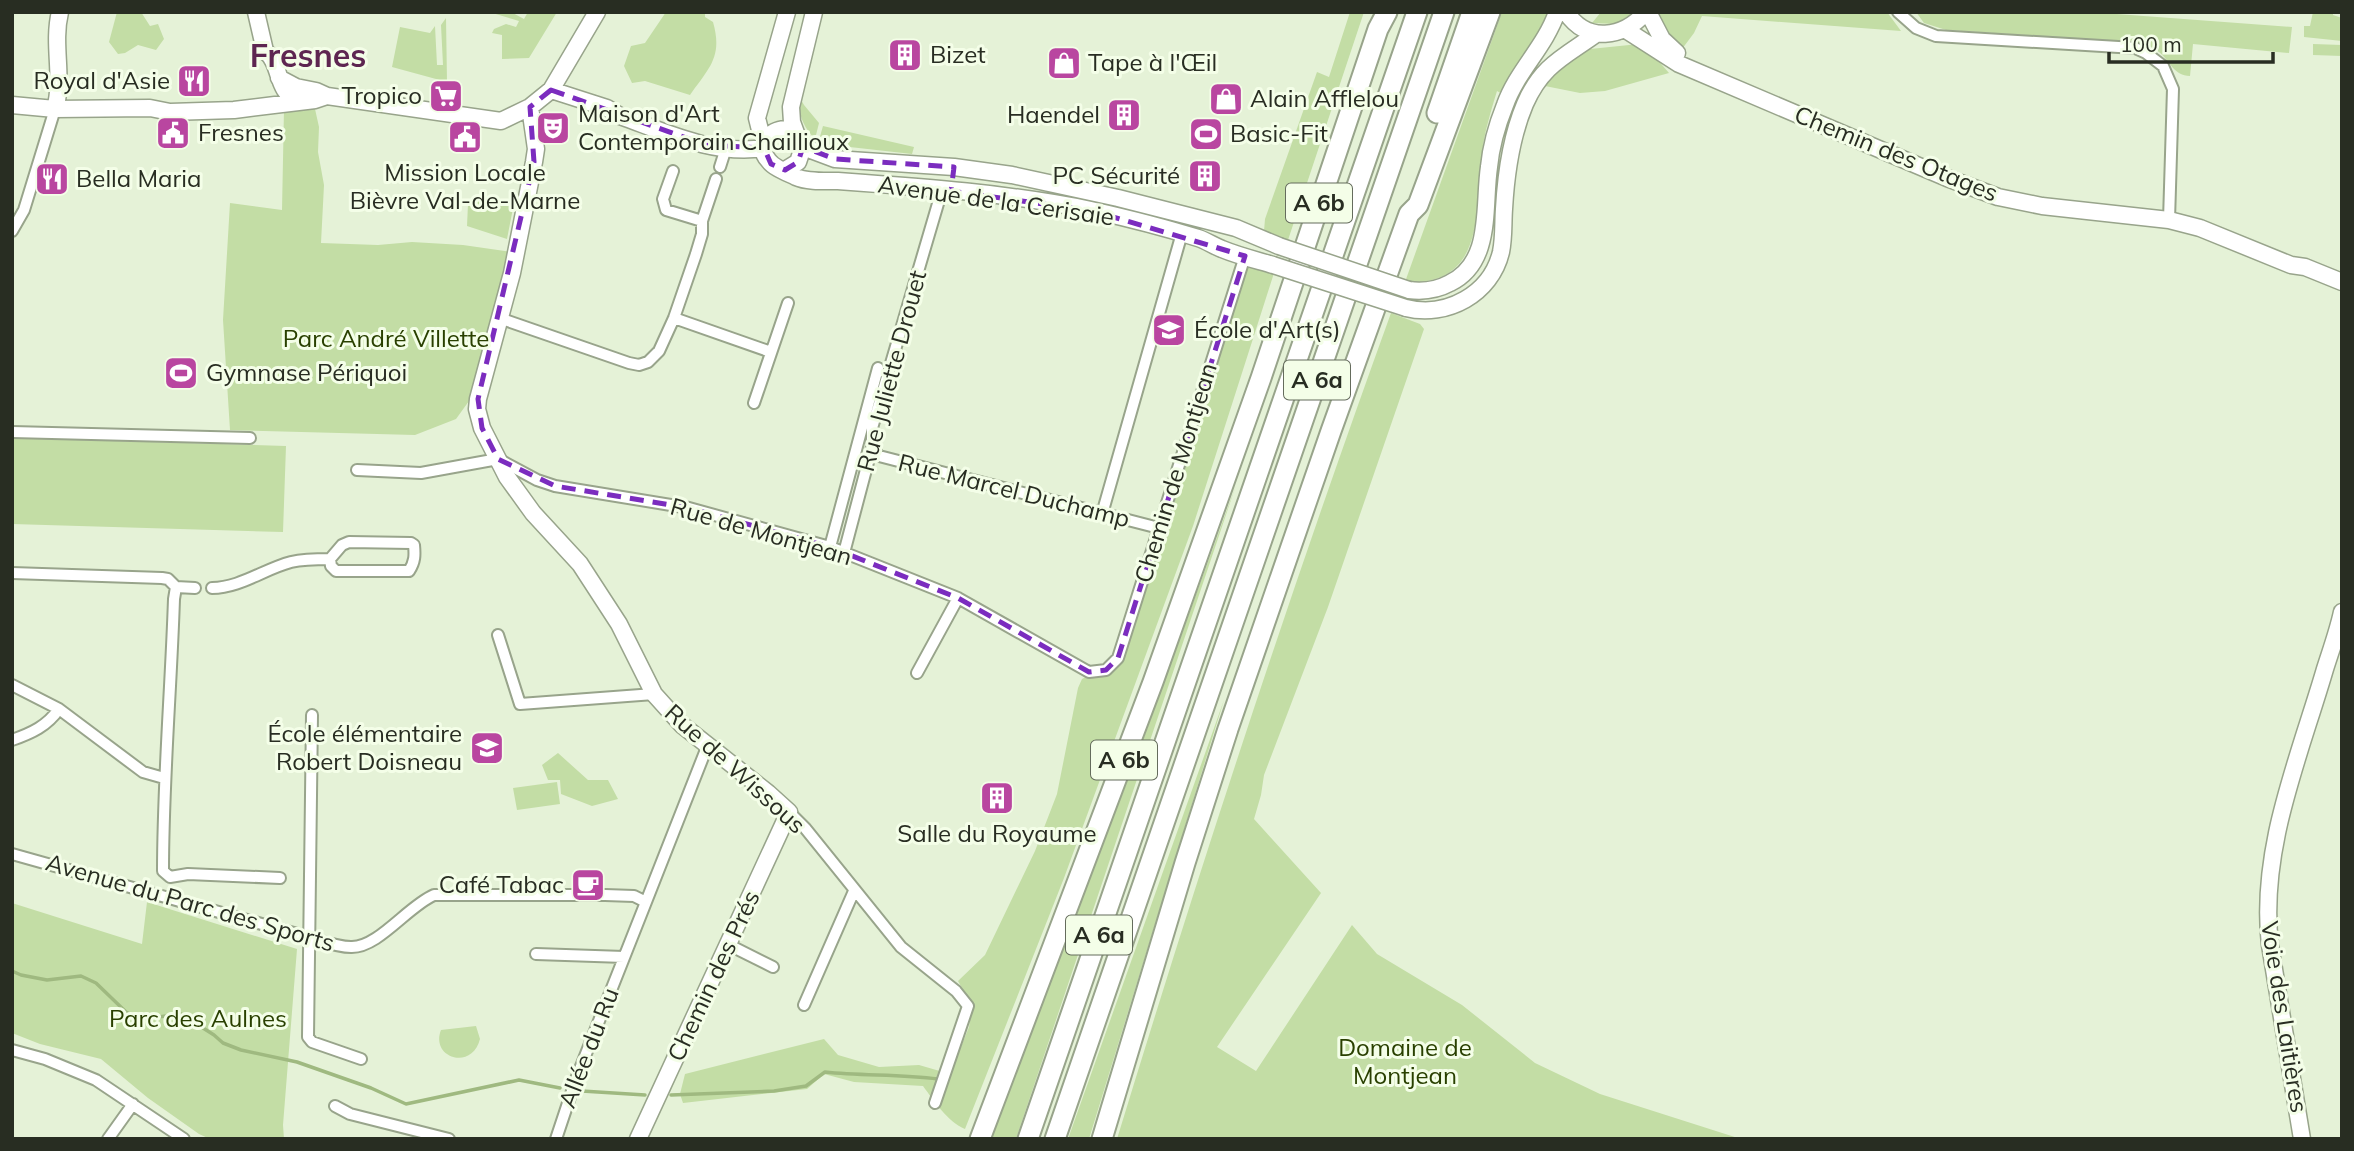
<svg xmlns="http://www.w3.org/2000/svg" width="2354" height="1151" font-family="Mulish,sans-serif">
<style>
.green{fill:#c3dda5}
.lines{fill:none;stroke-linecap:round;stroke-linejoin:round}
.stream{stroke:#9fb980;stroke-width:3.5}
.street-casing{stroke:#98a48b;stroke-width:14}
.secondary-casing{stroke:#98a48b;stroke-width:19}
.highway-casing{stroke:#98a48b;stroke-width:23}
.street{stroke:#fff;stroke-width:10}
.secondary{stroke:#fff;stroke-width:16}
.highway{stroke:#fff;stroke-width:19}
.secondary-bridge-casing{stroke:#98a48b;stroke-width:19;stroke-linecap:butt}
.secondary-bridge{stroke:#fff;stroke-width:16}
.marked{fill:none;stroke:#7b2cbf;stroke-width:5;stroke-dasharray:14 9;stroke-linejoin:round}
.labels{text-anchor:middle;stroke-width:6;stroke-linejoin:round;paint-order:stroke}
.shield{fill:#f4fee8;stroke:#656c5d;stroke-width:2}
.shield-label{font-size:23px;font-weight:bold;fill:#282d22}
.poi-label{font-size:24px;fill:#282d22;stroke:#f4fee8;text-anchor:start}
.street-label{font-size:24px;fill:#282d22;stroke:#f4fee8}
.park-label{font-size:24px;fill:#294000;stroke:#f4fee8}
.district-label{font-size:32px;font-weight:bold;fill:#5e2651;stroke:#f4fee8}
</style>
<rect width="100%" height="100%" fill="#e5f2d7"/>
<!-- green -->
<path class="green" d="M117,12H141L150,26L158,24L164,39L156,50L138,45L125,53L118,54L109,42Z
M489,12H511L524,19L528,12H557L529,58L502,59V35L492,33L494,29L506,24L516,27L519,21Z
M666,12H705V17L713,22C723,57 709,68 690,95L645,81L632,83L624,66L631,46L645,43Z
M1350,12H1364L1288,240L1264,231L1265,219L1317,72L1329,77Z
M1502,12H1550L1543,33L1502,94L1497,91C1491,111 1484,133 1482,154C1475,212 1486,286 1405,282Z
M1601,12H1634L1616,24L1592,23Z
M1657,12H1887L1901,31L1702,16L1694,33L1682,49L1668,37Z
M1916,12H2090L2292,27L2289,53L2193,44L2190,76C2174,76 2170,61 2159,52C2154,47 2145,45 2138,42L1946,30L1924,23Z
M2313,12H2333V15L2342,18V41L2304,37V26H2310Z
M446,18L447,82L392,67L400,27L430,33L435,26L437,65H443L441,25Z
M1639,44L1649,50L1669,73L1605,91L1580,93L1545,86L1553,72L1590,49Z
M2313,44L2342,45V56L2313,55Z
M800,98L804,105L819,123L815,139C803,126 798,115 800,98Z
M284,109H315L319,127L318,152L324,185L321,243L378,245L412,242L463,245L511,252L469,401L456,419L415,435L230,430L223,320L230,203L282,210Z
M823,126L914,147L912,154L823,144L819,140Z
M473,199L514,203L507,239L467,226L468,204Z
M1247,264L1274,273L1193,526L1064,878L965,1129C948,1122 934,1101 923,1086L854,1082L824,1074L807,1089L683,1103L680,1094L685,1074L824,1039L838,1055L879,1067L919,1065L950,1074L969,1027L972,1006L958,981L985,955L1035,851L1057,794L1078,688L1082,679L1117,661L1124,651L1165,533Z
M1391,313L1420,324L1424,329L1328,607L1264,775L1261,795L1254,819L1321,893L1217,1047L1256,1071L1352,925L1377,954L1462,1005L1535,1063L1600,1094L1741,1139H1117C1202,861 1292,586 1391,313Z
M12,438L286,446L283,532L12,524Z
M1236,485L1016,1139H991L1147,729Z
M1224,700L1089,1139H1068Z
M558,753L588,780H608L618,799L592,806L561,794L560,780H548L542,765Z
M557,782L560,804L517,810L513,788Z
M147,902L297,949L283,1125L284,1139H210L199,1134L148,1098L101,1059L40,1044L12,1033V903L142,944Z
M476,1026L480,1039C472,1071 430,1058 441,1030Z"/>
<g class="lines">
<!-- stream -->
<path class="stream" d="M12,971L21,975L47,980L81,976L96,983L126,1012L136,1018L143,1019L181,1014L214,1035L223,1043L241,1050L297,1062L371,1088L406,1104L519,1080L560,1088
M582,1091L645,1095
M671,1095L774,1091L806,1086L825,1072C863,1076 900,1074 938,1079"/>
<!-- street casing -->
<g class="street-casing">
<path id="street" d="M1898,12L1916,28L1936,36L2135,48L2146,53L2163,66L2173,89L2169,220
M720,167L726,148
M673,171L663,199L666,210L702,221
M12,231L24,210L55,109
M499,318L629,363L639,365L648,362L659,351L674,318L696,254L702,234V221L716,179
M674,318L771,352
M754,403L788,303
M12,432L250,438
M872,447L879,456L1159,528
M357,470L421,473L498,459L537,480L555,486L689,508L830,547L958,598L1089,672L1106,670L1118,658L1245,256
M1102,514L1182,233
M830,547L878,368
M844,553L872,447V428L942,190
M12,573L162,578L168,579L176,587
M195,588L176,587L174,599C171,690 163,780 163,871L170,877L188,874L280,878
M212,588C240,588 264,569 291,562C304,559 317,559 330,559L342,545L349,542L411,543L414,545C415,555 415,562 409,571H336L331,566L330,559
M498,635L520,704L654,694
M917,673L958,598
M12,685L59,709L143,772L164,778
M312,715L308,1037L312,1042L361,1059
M12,740C32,733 47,726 59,709
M789,812L805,828L901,947L956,991L968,1006L935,1103
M12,854L308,937C322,941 337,947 351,947C378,948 408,906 434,895H605L634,896L646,902L707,747
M729,945L773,967
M536,954L624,957
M804,1005L854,891
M12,1050L45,1059L96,1080L184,1139
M335,1106L350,1114L449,1139
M108,1139L133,1104
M556,1139L576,1079L646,902"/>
</g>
<!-- secondary casing -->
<g class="secondary-casing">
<path id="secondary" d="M256,12L265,51C282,64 275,91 298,101
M1566,12C1587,44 1623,38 1646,12
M1648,12L1662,39L1677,53
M1626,30L1679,64L1947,178L1998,197L2042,206L2169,220L2200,228L2291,265L2305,267L2342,282
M279,78L296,87L316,91L327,96
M551,90L607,108L620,116C665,132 715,156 764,148
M12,105L55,109L150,108L170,112L234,110L315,100L327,96L501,121L530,107L551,90L597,12
M530,107L536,149L534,162L512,273L478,399L477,409L482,428L507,477L533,513L580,564L619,624L654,694L682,725L768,793L789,812L638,1139
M55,109C64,77 52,45 60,12
M796,133L792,122L791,107L814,12
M765,141L760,130L757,118L787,12
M803,147L835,159L954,167L1012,175L1118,198L1236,228L1279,246
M785,170L798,162L803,147C793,110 748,139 769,161C774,168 788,173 796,177C807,182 825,181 838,181C922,187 1008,193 1091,210C1127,218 1163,227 1198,238C1207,241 1214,246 1222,249C1239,256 1256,260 1273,265
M1409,290C1424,292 1437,290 1450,283C1493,262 1483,207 1489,167C1491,146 1497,125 1505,105C1517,71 1545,47 1557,12
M1406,308C1447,318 1491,294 1501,252C1504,238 1503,222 1504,209C1506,173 1511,137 1525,104C1542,65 1564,57 1596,34
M2302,1139L2270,945C2259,850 2299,758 2325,669C2331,650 2338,631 2342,612"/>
</g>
<!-- highway casing -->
<g class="highway-casing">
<path id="highway" d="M1437,113L1472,12
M980,1139L1153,682L1261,378L1378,29L1387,12
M1028,1139L1417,12
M1055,1139L1444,12
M1102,1139L1185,863L1228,729L1331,431L1409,214L1418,205L1490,12"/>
</g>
<!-- street -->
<use href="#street" class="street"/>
<!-- secondary -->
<use href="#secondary" class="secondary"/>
<!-- highway -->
<use href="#highway" class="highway"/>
<!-- secondary-bridge casing -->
<g class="secondary-bridge-casing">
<path id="secondary-bridge" d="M1279,246L1409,290
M1273,265L1406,308"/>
</g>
<!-- secondary-bridge -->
<use href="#secondary-bridge" class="secondary-bridge"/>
</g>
<!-- marked area -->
<path class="marked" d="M551,90L706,145L764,148L771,164L785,170L798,162L803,147L835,159L954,167L951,191L1093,211L1245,256L1118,658L1106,670L1089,672L958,598L830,547L689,508L555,486L498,459L482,428L478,399L534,162L530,107Z"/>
<!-- icons -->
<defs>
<g id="building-square" transform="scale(1.75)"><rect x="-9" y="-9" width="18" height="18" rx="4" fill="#b946a0" stroke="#f4fee8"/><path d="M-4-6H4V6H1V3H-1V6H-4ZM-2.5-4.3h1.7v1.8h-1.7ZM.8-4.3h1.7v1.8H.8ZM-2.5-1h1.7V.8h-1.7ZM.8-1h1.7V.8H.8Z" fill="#fff"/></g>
<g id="shop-square" transform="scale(1.75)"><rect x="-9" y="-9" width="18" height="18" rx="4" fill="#b946a0" stroke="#f4fee8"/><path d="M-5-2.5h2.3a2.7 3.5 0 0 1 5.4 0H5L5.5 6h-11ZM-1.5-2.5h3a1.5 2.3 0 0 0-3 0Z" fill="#fff"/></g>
<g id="restaurant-square" transform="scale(1.75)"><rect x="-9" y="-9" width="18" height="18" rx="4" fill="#b946a0" stroke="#f4fee8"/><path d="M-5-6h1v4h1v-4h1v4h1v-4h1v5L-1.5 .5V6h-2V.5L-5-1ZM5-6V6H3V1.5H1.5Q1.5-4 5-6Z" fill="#fff"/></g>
<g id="supermarket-square" transform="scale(1.75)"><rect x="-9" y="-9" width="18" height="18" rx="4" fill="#b946a0" stroke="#f4fee8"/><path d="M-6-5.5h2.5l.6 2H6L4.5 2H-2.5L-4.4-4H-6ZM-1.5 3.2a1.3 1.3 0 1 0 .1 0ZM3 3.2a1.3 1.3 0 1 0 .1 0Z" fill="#fff"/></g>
<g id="theatre-square" transform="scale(1.75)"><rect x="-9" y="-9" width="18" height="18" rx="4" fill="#b946a0" stroke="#f4fee8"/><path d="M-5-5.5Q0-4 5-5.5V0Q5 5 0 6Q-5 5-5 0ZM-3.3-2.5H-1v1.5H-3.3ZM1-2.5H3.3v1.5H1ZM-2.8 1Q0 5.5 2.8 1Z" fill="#fff"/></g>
<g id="civic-square" transform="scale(1.75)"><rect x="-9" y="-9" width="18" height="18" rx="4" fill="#b946a0" stroke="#f4fee8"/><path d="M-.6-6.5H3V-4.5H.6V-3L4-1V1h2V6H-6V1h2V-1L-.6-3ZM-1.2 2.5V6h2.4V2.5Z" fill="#fff"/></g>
<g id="stadium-square" transform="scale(1.75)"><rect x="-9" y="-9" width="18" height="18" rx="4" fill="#b946a0" stroke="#f4fee8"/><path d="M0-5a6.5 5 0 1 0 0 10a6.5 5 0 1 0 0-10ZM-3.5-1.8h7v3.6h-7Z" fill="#fff"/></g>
<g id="university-square" transform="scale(1.75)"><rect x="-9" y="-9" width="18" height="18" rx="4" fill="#b946a0" stroke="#f4fee8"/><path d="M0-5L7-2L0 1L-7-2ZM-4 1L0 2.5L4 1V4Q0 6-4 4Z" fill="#fff"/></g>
<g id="school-square" transform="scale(1.75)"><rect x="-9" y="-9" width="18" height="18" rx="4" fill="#b946a0" stroke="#f4fee8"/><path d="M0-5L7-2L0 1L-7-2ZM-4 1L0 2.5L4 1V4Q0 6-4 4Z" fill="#fff"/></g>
<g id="cafe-square" transform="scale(1.75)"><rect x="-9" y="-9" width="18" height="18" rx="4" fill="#b946a0" stroke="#f4fee8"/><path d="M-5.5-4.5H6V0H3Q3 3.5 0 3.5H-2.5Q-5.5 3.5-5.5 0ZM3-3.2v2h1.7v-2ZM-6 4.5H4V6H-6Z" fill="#fff"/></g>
</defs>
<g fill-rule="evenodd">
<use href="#building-square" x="905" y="55"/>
<use href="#shop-square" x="1064" y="63"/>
<use href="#restaurant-square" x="194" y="81"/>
<use href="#supermarket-square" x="446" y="96"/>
<use href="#shop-square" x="1226" y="99"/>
<use href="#building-square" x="1124" y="115"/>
<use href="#theatre-square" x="553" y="128"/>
<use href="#civic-square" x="173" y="133"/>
<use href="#stadium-square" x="1206" y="134"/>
<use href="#civic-square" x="465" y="137"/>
<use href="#building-square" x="1205" y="176"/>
<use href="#restaurant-square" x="52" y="179"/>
<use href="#university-square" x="1169" y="330"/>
<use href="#stadium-square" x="181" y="373"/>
<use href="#school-square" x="487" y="748"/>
<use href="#building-square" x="997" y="798"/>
<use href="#cafe-square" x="588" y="885"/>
</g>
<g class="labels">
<!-- shield labels -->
<g class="shield">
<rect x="1286" y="183.5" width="66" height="39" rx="5"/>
<rect x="1284" y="360.5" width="66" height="39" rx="5"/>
<rect x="1091" y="740.5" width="66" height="39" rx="5"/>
<rect x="1066" y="915.5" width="66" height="39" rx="5"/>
</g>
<g class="shield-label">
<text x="1319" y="211">A 6b</text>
<text x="1317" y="388">A 6a</text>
<text x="1124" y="768">A 6b</text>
<text x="1099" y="943">A 6a</text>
</g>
<!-- poi labels -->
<g class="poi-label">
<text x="930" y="63">Bizet</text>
<text x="1088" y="71">Tape à l'Œil</text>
<text x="170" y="89" text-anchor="end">Royal d'Asie</text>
<text x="422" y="104" text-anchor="end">Tropico</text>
<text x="1250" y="107">Alain Afflelou</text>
<text x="578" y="122">Maison d'Art<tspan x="578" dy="28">Contemporain Chaillioux</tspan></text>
<text x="1100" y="123" text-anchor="end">Haendel</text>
<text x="198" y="141">Fresnes</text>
<text x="1230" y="142">Basic-Fit</text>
<text x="465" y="181" text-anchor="middle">Mission Locale<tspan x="465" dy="28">Bièvre Val-de-Marne</tspan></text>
<text x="1180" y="184" text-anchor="end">PC Sécurité</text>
<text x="76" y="187">Bella Maria</text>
<text x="1194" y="338">École d'Art(s)</text>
<text x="206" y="381">Gymnase Périquoi</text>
<text x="462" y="742" text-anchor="end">École élémentaire<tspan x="462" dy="28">Robert Doisneau</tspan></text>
<text x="997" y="842" text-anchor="middle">Salle du Royaume</text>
<text x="564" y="893" text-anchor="end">Café Tabac</text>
</g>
<!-- street labels -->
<g class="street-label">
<text transform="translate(1896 154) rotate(22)" y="8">Chemin des Otages</text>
<text transform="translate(996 201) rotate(8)" y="8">Avenue de la Cerisaie</text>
<text transform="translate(892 371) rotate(-75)" y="8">Rue Juliette Drouet</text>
<text transform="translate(1176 473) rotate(-73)" y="8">Chemin de Montjean</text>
<text transform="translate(1014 491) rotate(14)" y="8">Rue Marcel Duchamp</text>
<text transform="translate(761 532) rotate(16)" y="8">Rue de Montjean</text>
<text transform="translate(735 769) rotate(42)" y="8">Rue de Wissous</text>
<text transform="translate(190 903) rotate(16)" y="8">Avenue du Parc des Sports</text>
<text transform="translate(714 976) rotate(-65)" y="8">Chemin des Prés</text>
<text transform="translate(2284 1017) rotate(81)" y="8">Voie des Laitières</text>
<text transform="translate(589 1048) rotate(-69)" y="8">Allée du Ru</text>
</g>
<!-- park labels -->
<g class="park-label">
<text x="386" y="347">Parc André Villette</text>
<text x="198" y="1027">Parc des Aulnes</text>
<text x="1405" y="1056">Domaine de<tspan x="1405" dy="28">Montjean</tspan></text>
</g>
<!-- district labels -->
<g class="district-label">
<text x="308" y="67">Fresnes</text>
</g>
</g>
<!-- border -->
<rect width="2354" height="1151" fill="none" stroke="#282d22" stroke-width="28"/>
<!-- scale -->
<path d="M2109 52v10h164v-10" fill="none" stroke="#282d22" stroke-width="3.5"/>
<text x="2120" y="52" font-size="21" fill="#282d22" stroke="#f4fee8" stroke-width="5" paint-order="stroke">100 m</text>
</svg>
